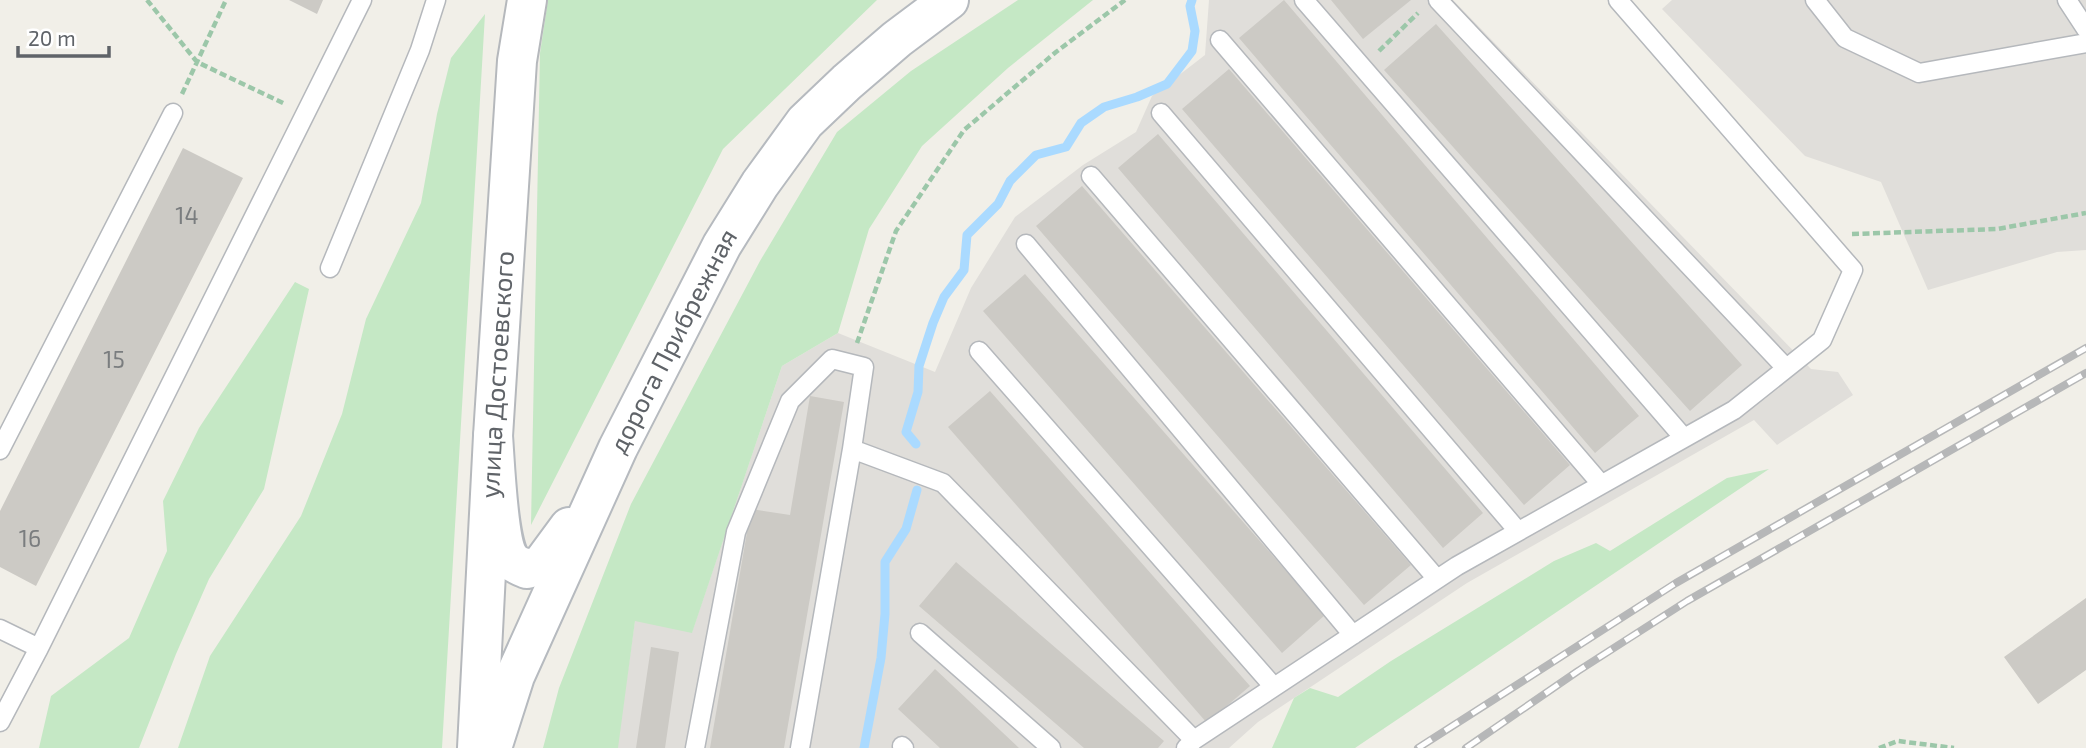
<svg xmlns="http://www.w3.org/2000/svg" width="2086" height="748" font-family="'Exo 2',sans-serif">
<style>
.industrial{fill:#e0deda}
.green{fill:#c5e8c5}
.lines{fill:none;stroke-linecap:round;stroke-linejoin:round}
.stream{stroke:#aadaff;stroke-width:9}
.building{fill:#cccac5}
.service-casing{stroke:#b5b8bc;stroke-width:21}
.tertiary-casing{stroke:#b5b8bc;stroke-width:42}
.secondary-casing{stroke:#b6babf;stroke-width:42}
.path{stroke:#9cc7a9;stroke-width:4.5;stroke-dasharray:7 3.5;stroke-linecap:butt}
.service{stroke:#fff;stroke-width:18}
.tertiary{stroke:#fff;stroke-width:38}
.secondary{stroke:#fff;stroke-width:38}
.rail-casing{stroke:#b6b7b8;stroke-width:8}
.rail{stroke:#fff;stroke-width:5;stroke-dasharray:16;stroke-linecap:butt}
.labels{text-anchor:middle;stroke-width:5;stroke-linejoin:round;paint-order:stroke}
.number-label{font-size:23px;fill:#7a7d7f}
.street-label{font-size:26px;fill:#5f6368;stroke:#fff}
</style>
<rect width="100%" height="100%" fill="#f1efe8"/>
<!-- industrial -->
<path class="industrial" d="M1209,0H1453L1811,369L1838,372L1853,395L1777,445L1754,420L1467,583L1258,722L1229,748H617L635,620L692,632L782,366L838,333L935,372L971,288L1015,217L1083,165L1136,132L1152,96L1205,55Z
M1672,0H2086V250L2057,252L1928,290L1881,182L1805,156L1662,9Z"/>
<!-- green -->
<path class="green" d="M548,0H877L723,149L531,525L540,53Z
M1018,0H1093L1008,68L922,146L869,229L838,333L782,366L692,633L635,621L618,748H543L559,688L631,504L760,261L837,132L911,71Z
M485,14L442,748H178L210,656L301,516L342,414L366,319L421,203L437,114L451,58Z
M295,282L309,289L264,489L209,579L176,654L139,748H39L51,696L129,638L167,551L163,501L199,428Z
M1769,469L1355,748H1272L1294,698L1310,688L1338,697L1391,661L1554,561L1596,543L1610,551L1727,478Z"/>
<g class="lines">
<!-- stream -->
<path class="stream" d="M916,444L906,432L918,392L919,366L933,323L944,297L964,270L967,235L998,204L1010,181L1036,155L1066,147L1081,123L1104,107L1137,97L1167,84L1192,51L1195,31L1190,6L1192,0
M864,748L881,658L885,614V562L906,529L917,490"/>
</g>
<!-- building -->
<path class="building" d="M289,0H323L317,14Z
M1284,0L1639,416L1595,453L1239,38Z
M1331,0H1411L1363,39Z
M1436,24L1742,365L1690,411L1384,70Z
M1229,69L1570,465L1524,505L1182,109Z
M1158,134L1483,513L1443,548L1118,168Z
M183,148L243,178L36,586L0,567V511Z
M1082,186L1411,565L1364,605L1036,226Z
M1025,274L1325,615L1282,653L983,311Z
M990,391L1250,686L1207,723L948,427Z
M810,396L844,402L784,748H710L751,509L790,515Z
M956,562L1164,741L1158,748H1084L919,606Z
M2086,598V670L2038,704L2004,657Z
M651,647L679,652L665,748H636Z
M935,669L1019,748H940L898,709Z"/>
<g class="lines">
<!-- service casing -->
<g class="service-casing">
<path id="service" d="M1304,0L1684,438
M1438,0L1786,368
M1815,0L1845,38L1919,73L2086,43
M2067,0L2086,29
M1220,40L1601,484
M1161,113L1518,531
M1091,176L1437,579
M1026,244L1353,635
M330,268L420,50L436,0
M979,351L1274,687
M0,450L173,113
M0,629L39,648L0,722
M920,633L1051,748
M39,648L362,0
M902,746L904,748
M695,748L736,532L790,401L832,359L864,367L852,449
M800,748L852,449L943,483L1194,740
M1186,748L1194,740L1457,566L1734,410L1822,340L1853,270L1618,0"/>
</g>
<!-- tertiary casing -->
<g class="tertiary-casing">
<g id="tertiary">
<path id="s1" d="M477,748L493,436L517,61L527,0"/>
</g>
</g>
<!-- secondary casing -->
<g class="secondary-casing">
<g id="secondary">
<path d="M493,436C495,459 498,547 512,561C516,565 522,567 527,569L541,565L569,527"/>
<path id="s2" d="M492,748L515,676L618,448L722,245L760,184L805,122L847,82L897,39L949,0"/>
</g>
</g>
<!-- path -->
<path class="path" d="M147,0L197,62L285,104
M1379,51L1418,13
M182,94L226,0
M1852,234L1997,229L2086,213
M857,343L896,231L964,130L1056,52L1125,0
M1879,748L1898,741L1954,748"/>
<!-- service -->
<use href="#service" class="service"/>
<!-- tertiary -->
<use href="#tertiary" class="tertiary"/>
<!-- secondary -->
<use href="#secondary" class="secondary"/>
<!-- rail casing -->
<g class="rail-casing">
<path id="rail" d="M1418,748L1676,583L2086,348
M1466,748L1578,671L1687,601L2086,373"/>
</g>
<!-- rail -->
<use href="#rail" class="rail"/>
</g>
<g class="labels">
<!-- number labels -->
<g class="number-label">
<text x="187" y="224">14</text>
<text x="114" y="368">15</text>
<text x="30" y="547">16</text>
</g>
<!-- street labels -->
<g class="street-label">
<text dy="9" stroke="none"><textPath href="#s2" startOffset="446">дорога Прибрежная</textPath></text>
<text dy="9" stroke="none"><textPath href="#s1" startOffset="374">улица Достоевского</textPath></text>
</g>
</g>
<!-- scale -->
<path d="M18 46v10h91v-10" fill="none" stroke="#5f6368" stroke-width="3.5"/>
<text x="28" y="46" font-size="21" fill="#5f6368" stroke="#ffffff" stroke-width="5" paint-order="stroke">20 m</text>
</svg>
